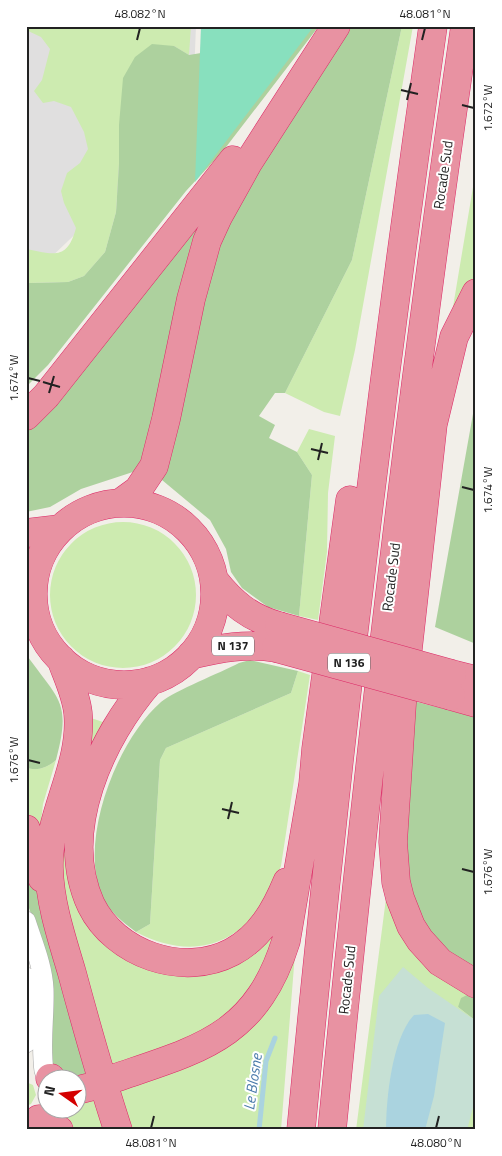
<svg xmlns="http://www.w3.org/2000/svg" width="502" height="1156" font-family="'Titillium Web',sans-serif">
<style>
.residential{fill:#e0dfdf}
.grass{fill:#cdebb0}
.forest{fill:#add19e}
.wetland{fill:#c6e0d4}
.pitch{fill:#88e0be}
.water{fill:#aad3df}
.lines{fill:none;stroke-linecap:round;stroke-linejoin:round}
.stream{stroke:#aad3df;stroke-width:5}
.minor-casing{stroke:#a9a9a9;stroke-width:20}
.highway-casing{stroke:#dc2a67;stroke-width:29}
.minor{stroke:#fff;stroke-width:19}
.highway{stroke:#e892a2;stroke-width:28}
.highway-bridge-casing{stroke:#dc2a67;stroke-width:29;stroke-linecap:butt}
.highway-bridge{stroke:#e892a2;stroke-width:28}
.ticks{fill:none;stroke:#222;stroke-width:2}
.labels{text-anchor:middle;stroke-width:4;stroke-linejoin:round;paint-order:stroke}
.shield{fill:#fff;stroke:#646464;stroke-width:1}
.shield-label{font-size:12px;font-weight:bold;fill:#222}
.street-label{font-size:14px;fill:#222;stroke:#fff}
.water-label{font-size:15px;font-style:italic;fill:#4a7aab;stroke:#fff}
.neatline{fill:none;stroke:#222;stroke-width:2}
.ticks-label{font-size:12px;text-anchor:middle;fill:#222}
</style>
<rect width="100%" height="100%" fill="#f2efe9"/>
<!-- residential -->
<path class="residential" d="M26,26H196L192,123L26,281Z"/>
<!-- grass -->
<path class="grass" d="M26,26H191L189,55L174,46L119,164L116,212L105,252L84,276L68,282L29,283L26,291V249C54,254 67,261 76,228L64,203L61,191L67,173L80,163L88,149L84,132L71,107L54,101L43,103L34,91L42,80L50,49L41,37L26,30Z
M402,26H413L355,350L340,416L324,412L285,393L352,260Z
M476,169V280L452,313Z
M309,429L335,436L328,493L327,552L318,620L299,616L312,475L297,452Z
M50 595a73 73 0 1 1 146 0a73 73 0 1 1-146 0Z
M298,671L310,675L281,866C277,876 275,887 270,895C237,948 190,960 136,932L150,924L160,760L166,748L291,693Z
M91,718L106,723L80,786L95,921L205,971L257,953L282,918L266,972L209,1033L111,1073L88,992L57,865Z
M56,760L43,804L38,849L26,812V768C38,771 47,768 56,760Z
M388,883L471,993L458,1007L476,1021V1130H356Z
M296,941L281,1130H129L116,1084L184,1062Z
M26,1082L33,1085L36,1095L31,1104L26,1106Z
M92,1090L108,1130H71L54,1115L58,1109L78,1108V1095Z"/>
<!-- forest -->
<path class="forest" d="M253,26H319L223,151L186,191L48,365L26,387V292L29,283L68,282L84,276L105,252L116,212L119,164V125L123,78L135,57L152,44L174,46L189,55L207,52Z
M345,26H402L352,260L285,393H275L259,416L275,425L269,438L297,452L312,475L299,616L268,607L242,588L231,572L226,549L210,520L162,480L217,240Z
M210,207L139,470L81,489L50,507L26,512V425Z
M476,397V644L435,627Z
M26,654C58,700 72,700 56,760C47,768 38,771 26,768Z
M250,660L298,671L291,693L166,748L160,760L150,924L136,932C123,922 109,912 102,896C78,840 117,740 161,702C176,690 220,673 239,663Z
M413,701L476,717V972L458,962L426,929L408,883L404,846Z
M26,852L90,1079L61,1078L52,1064V977L26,899Z
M471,993L476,995V1021L458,1007L461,998Z"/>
<!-- wetland -->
<path class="wetland" d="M403,967L428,988L476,1021V1096L467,1130H363L379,996Z"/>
<!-- pitch -->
<path class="pitch" d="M201,26H314L195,182Z"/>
<!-- water -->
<path class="water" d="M428,1014L445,1023L434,1096L425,1130H386C386,1099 392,1038 414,1015Z"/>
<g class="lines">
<!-- stream -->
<path class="stream" d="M259,1130L266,1061L275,1038"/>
<!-- minor casing -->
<g class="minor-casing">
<path id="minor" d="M26,921C33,943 43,966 44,989C45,1016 40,1043 44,1071
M26,977C33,1000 35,1020 26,1043"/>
</g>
<!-- highway casing -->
<g class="highway-casing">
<path id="highway" d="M476,293L454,337L433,424L402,703L393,842L396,882L400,898L411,926L420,940L440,962L476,984
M26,416L46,396L233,160
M120,503L138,490L154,466L166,419L191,299L207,241L218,217L248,163L336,26
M33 594a91 91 0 1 1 182 0a91 91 0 1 1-182 0Z
M26,533L60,529
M214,580C232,603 250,618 279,626
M191,655C220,648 246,643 276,648
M61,659C67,676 76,694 78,713C83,767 47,815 49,869C50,904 62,939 72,973C86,1025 101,1078 118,1130
M452,674L476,680
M150,681C101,737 57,831 91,905C115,954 183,978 232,952C260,937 275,911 287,882
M451,696L476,703
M26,829L42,878
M50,1078H51
M115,1078C200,1049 256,1037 286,941L313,784L316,749L350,500
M78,1090L90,1087
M39,1119L59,1130
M301,1130C336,761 380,393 433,26
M332,1130C368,761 411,393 465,26"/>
</g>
<!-- minor -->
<use href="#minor" class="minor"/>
<!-- highway -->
<use href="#highway" class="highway"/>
<!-- highway-bridge casing -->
<g class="highway-bridge-casing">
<path id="highway-bridge" d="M279,626L452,674
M276,648L451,696"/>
</g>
<!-- highway-bridge -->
<use href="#highway-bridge" class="highway-bridge"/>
</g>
<!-- ticks -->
<path class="ticks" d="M137,40L140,28M422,40L425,28M401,90L418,94M407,100L411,83M462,105L474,108M28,378L40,381M43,382L60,387M49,393L54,376M311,449L328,453M318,460L322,443M462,487L474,490M28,760L40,763M222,809L239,813M228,819L232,802M462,869L474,872M151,1128L154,1116M436,1128L439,1116"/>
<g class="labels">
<!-- shield labels -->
<g class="shield">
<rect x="212" y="636.5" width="42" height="19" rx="4"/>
<rect x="328" y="653.5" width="42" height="19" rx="4"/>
</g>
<g class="shield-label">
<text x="233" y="650">N 137</text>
<text x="349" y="667">N 136</text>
</g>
<!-- street labels -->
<g class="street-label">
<text transform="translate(443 175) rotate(-82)" y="5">Rocade Sud</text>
<text transform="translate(391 577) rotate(-83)" y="5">Rocade Sud</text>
<text transform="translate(347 980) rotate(-84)" y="5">Rocade Sud</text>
</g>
<!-- water labels -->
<g class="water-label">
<text transform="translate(253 1082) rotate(-82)" y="5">Le Blosne</text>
</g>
</g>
<!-- border -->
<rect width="502" height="1156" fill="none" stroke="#ffffff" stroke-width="55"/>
<!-- north arrow -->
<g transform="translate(62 1094) rotate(284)"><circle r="24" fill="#ffffff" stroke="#a7a7a7"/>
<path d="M0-4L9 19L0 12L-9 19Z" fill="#d40000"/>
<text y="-8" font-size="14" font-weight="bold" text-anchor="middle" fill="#222222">N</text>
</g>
<rect x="28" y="28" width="446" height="1100" class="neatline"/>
<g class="ticks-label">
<text x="140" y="18">48.082°N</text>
<text x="425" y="18">48.081°N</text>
<text transform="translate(488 108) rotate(-90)" y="4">1.672°W</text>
<text transform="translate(14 378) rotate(-90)" y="4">1.674°W</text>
<text transform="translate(488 490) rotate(-90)" y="4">1.674°W</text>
<text transform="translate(14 760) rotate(-90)" y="4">1.676°W</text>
<text transform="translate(488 872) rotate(-90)" y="4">1.676°W</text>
<text x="151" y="1147">48.081°N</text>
<text x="436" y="1147">48.080°N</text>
</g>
</svg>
